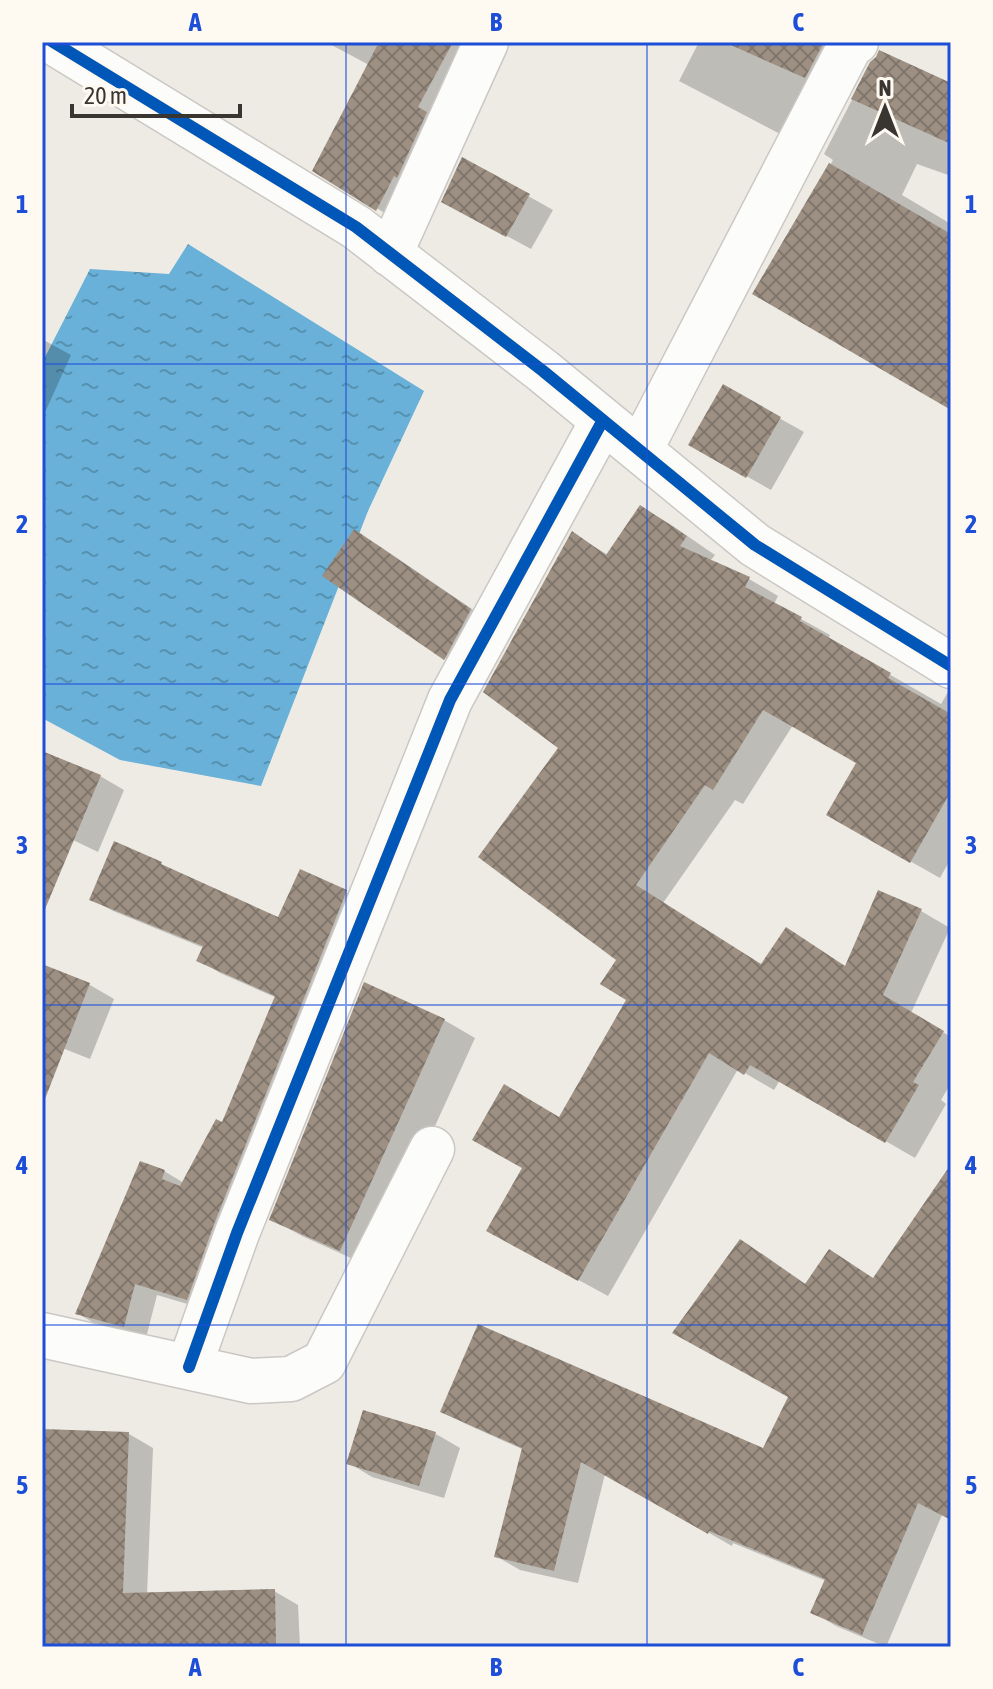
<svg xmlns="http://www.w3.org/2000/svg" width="993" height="1689" font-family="'Asap Condensed',sans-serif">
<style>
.water{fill:url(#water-ripples)}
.shadow{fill:#0003}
.building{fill:url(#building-cross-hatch)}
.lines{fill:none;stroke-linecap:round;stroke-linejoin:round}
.minor-casing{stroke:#cbc8c4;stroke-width:47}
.minor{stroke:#fcfcfb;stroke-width:44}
.cycleway-casing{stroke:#fffaf1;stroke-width:17}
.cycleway{stroke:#0057b8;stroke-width:12}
.grid{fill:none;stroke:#1d4ed8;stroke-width:2;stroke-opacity:0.55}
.neatline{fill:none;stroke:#1d4ed8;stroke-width:3}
.grid-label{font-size:26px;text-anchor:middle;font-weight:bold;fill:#1d4ed8}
</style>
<defs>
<pattern id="water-ripples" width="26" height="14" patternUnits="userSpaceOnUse" patternTransform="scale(2)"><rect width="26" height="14" fill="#69b1d8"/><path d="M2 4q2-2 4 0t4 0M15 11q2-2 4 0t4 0" fill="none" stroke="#5791b0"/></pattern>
<pattern id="building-cross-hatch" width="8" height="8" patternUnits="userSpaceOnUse" patternTransform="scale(2)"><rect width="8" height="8" fill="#9d9083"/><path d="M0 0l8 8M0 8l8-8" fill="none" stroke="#81766c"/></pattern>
</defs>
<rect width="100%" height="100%" fill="#eeebe5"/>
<!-- water -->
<path class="water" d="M188,244L424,391L368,511L261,786L120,760L42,718V363L90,269L169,274Z"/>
<!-- shadow -->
<path class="shadow" d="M326,42H489L404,225L315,170L369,65Z
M699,42H863L805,147L679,81Z
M871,63L951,85V176L917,164L902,195L951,224V408L754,294L833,160L824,154Z
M462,159L553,210L531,249L468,215Z
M42,339L71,355L42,419Z
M724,387L804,432L771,490L691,445Z
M641,507L670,524L715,555L710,561L749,579L778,596L774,604L830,635L828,639L941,704L948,692L951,693V858L940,878L828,815L859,762L793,725L743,804L735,800L663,903L762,966L787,929L846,967L921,911L950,928L911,1013L951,1037V1083L941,1100L946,1104L915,1158L780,1080L774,1090L738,1069L608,1296L518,1247L560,1119L628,1000L561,748L572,533L608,555Z
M354,532L378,545L494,624L468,672L445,658Z
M42,748L44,749L42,753L100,776L124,790L98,852L42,825Z
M161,864L181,875L279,919L346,892L368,904L208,1310L157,1295L146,1338L99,1326L77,1313L164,1171L184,1183L223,1125L277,998L220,973L199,960L204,948L113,911L91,899Z
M42,966L90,985L114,999L90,1059L42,1040Z
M444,1020L475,1038L371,1267L302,1236L272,1219Z
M951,1180V1519L942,1515L886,1647L836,1626L813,1612L826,1581L733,1543L732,1546L605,1474L578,1583L520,1570L496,1556L524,1450L466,1424L442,1411L764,1451L791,1397L741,1242L764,1255L807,1285L830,1251L874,1279Z
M365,1412L436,1434L460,1448L444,1498L372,1477L349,1463Z
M42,1431L129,1434L153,1448L147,1595L274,1591L298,1605L300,1647H45L42,1640Z"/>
<!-- building -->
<path class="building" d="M379,42H453L418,107L427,112L397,178L394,176L376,211L312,171Z
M724,42H824L805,78Z
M879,50L951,83V144L851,99L870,62L876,57Z
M462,157L530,194L506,237L441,202Z
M829,163L951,234V410L752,294Z
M723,384L781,417L746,478L688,445Z
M640,505L687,536L680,546L750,577L745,587L802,617L800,621L891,673L888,678L951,714V791L910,863L826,815L856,763L763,710L713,790L705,785L636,885L761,964L786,927L845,966L878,890L922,909L883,995L944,1031L913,1082L919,1085L885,1143L750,1065L744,1075L709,1053L578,1281L486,1231L522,1168L472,1140L504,1084L559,1117L626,1000L600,984L616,960L478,857L558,748L483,692L572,531L606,555Z
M354,529L471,609L444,660L322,576Z
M42,751L101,775L43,914H42Z
M114,841L162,862L161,864L278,917L300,869L347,890L214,1224L187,1300L135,1284L124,1327L75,1314L140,1161L165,1170L162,1179L180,1186L216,1119L222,1122L275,996L196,961L203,946L89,900Z
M42,964L90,983L45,1099H42Z
M364,982L445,1019L340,1251L269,1220Z
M951,1164V1520L918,1503L862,1635L810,1613L825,1579L709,1531L708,1534L581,1462L554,1571L494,1557L522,1448L440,1412L478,1324L763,1448L788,1397L672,1333L740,1239L805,1284L829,1249L873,1278Z
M363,1410L436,1432L419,1486L346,1464Z
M42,1429L129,1432L123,1593L275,1589L276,1644L192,1647H42Z"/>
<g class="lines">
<!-- minor casing -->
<g class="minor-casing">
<path id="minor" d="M53,42L356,227L543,371L755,545L951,666
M390,254L486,42
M640,450L851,44L856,42
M42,1335L251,1381L291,1379L324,1362L432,1149
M189,1367L237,1233L450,700L603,420"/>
</g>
<!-- minor -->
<use href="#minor" class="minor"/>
<!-- cycleway casing -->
<g class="cycleway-casing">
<path id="cycleway" d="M53,42L356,227L543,371L755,545L951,666
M189,1367L237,1233L450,700L603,420"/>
</g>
<!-- cycleway -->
<use href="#cycleway" class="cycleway"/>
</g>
<!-- grid -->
<path class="grid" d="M346,42V1647M647,42V1647M42,364H951M42,684H951M42,1005H951M42,1325H951"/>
<!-- border -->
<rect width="993" height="1689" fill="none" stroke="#fffaf1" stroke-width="88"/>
<!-- north arrow -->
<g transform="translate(885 108)" stroke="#fffaf1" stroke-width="6" paint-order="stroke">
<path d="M0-6L14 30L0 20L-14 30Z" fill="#393632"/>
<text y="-12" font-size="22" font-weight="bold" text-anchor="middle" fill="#393632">N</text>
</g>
<!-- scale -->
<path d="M72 104v12h168v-12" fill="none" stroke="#393632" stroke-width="4"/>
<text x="84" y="104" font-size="24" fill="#393632" stroke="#fffaf1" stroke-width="6" paint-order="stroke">20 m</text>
<rect x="44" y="44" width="905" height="1601" class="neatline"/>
<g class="grid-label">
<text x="195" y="31">A</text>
<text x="496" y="31">B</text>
<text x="798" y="31">C</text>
<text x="22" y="213">1</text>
<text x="971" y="213">1</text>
<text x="22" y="533">2</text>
<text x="971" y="533">2</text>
<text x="22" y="854">3</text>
<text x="971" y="854">3</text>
<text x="22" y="1174">4</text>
<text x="971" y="1174">4</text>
<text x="22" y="1494">5</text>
<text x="971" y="1494">5</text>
<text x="195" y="1676">A</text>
<text x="496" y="1676">B</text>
<text x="798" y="1676">C</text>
</g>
</svg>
